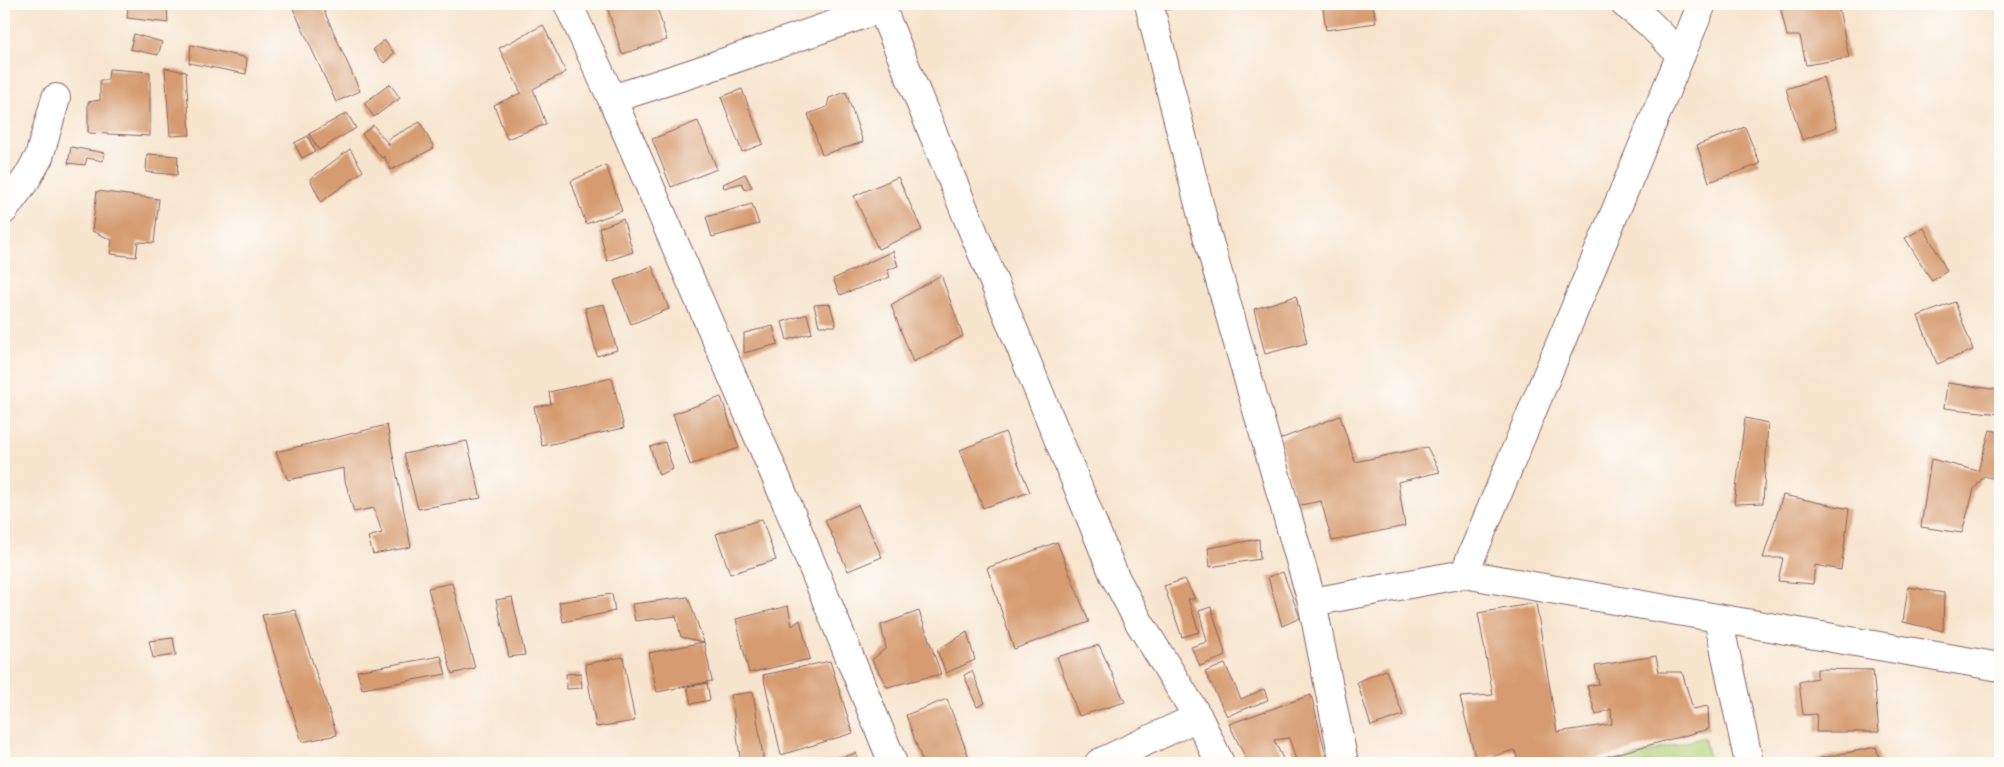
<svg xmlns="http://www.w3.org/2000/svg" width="2004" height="767" font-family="Pangolin,sans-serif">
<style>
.green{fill:#afce76;stroke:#7c7650}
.building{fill:#d69b6f}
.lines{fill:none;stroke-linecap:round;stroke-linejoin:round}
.street-casing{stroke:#876464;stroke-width:30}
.street{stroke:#fff;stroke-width:28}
</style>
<rect width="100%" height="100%" fill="#fdfcf7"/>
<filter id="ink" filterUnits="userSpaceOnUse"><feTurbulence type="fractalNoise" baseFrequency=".02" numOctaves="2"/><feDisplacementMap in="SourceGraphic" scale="10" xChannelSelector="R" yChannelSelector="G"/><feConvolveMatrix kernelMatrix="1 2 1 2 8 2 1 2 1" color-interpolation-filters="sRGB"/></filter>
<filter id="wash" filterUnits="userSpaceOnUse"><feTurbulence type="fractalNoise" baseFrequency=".0096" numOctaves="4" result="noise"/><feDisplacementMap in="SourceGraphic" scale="20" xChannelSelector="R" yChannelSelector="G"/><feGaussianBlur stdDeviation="1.12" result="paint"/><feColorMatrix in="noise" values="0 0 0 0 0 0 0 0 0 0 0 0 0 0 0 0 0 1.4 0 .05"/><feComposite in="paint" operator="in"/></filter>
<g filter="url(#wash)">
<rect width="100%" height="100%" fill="#f7e4cd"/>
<!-- green -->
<path class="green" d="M1704,737L1710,763H1609Z"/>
<g id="blocks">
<!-- building -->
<path class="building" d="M128,4H167L168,23L127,18Z
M291,4H321L360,91L336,102Z
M606,4H656L667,40L622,54Z
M1164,4H1189V5L1165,10Z
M1354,4H1373L1376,23L1326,30L1323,8Z
M1791,4H1838L1849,58L1806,65L1800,36H1787L1780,6Z
M543,25L566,72L533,89L546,124L507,139L494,105L521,93L499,48Z
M134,34L162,42L158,55L130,49Z
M384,40L394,53L384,63L373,50Z
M191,45L247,58L246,74L189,63Z
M165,68L186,72L190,135L170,136Z
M109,69L150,72V136L88,133V102L100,100V80H108Z
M1823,77L1837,127L1802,140L1786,89Z
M390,84L400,98L374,117L364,103Z
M742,89L763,144L742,152L721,97Z
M846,92L863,142L822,155L808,114L827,107L829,98Z
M347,113L356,128L319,150L309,134Z
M698,121L717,169L671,187L652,139Z
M420,122L434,148L391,170L384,156L382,158L362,134L373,125L389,145L388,139Z
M1745,127L1760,164L1709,182L1697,145Z
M308,136L315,151L302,158L294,143Z
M71,147L105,153L103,161L87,158L85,165L68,163Z
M350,149L363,171L321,202L310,179Z
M147,154L178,156L177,175L146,172Z
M606,165L622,211L586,224L571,181Z
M745,174L752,187L745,190L742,183L724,188L723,184Z
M898,177L922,230L878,249L854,196Z
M97,191L159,199L154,243L138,242L136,257L110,254L112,240L92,231Z
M752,204L759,224L712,237L706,217Z
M623,219L633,252L607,261L599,228Z
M1924,228L1947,271L1932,281L1905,238Z
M893,251L898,266L887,270L890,277L840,295L833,279Z
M652,266L669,309L631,324L614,281Z
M941,275L963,336L913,362L891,305Z
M1296,296L1307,343L1265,354L1254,309Z
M1955,302L1973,350L1937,364L1918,316Z
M604,304L617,350L597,356L585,308Z
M830,304L836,326H819L814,305Z
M807,314L812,333L787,340L782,322Z
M773,326L778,344L744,353V333Z
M612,378L624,428L542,446L534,407L551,404L549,392Z
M1947,383L2000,390V414L1944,408Z
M721,397L739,448L690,465L673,414Z
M1340,416L1355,462L1427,447L1440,472L1398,482L1405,526L1332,541L1321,501L1296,506L1280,439Z
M1745,418L1768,423L1763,503L1734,504Z
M387,425L411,547L373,554L368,537L382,533L374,508L354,512L345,481L344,468L288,480L276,452Z
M1990,430L2000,432V480L1984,476L1974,489L1962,533L1921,527L1931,459L1978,471Z
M1005,432L1030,492L983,508L960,450Z
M467,441L481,498L418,509L404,454Z
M665,442L673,469L659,475L650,447Z
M1783,495L1849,509L1841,570L1815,565L1813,584L1778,581L1783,558H1763Z
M858,505L882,557L848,571L825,520Z
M762,519L776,560L730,574L716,534Z
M1259,539L1260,559L1210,567L1208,548Z
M1057,542L1089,622L1014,649L987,568Z
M1283,572L1300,618L1282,626L1268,577Z
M1185,579L1195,599H1188L1199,632L1182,637L1164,586Z
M452,583L475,668L452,674L428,588Z
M1908,587L1944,593L1943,631L1903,622Z
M612,594L615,611L563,622L559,602Z
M512,597L525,655L509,657L496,600Z
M688,597L704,642L681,637L676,616L635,621L632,604Z
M1536,603L1557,732L1612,724L1611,709L1596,715L1587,686L1599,684L1595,666L1656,656L1659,672H1682L1693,709L1708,706L1709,729L1582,763H1518L1515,750L1476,761L1460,697L1493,695L1478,613Z
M788,606L792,626L800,620L810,659L749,673L736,619Z
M1211,607L1226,656L1200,666L1191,647L1207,642L1199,611Z
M295,610L337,735L302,742L262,615Z
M919,611L941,674L887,687L872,660L886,648L881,625Z
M967,632L975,660L946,673L937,650Z
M173,638L176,655L153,658L149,641Z
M704,642L712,681L657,692L649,653Z
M1099,645L1125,702L1079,716L1057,657Z
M441,656L446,674L362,689L357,671Z
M623,657L635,721L596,727L585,664Z
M830,661L853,733L781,755L763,675Z
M1225,664L1241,699L1264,689L1268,700L1227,716L1205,672Z
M1817,669L1873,670L1879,732H1816L1817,714L1803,715L1799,682L1817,678Z
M1386,670L1403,715L1371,726L1357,682Z
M972,671L985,703L977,707L964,675Z
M581,673L582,688L567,689L566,674Z
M707,683L710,700L691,704L687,687Z
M753,692L764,763H741L731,695Z
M1311,695L1328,763H1297L1289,738L1274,740L1285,763H1248L1229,724Z
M947,699L971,763H923L906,715Z
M1876,747L1881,763H1815L1816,759Z
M856,753L859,763H824Z"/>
</g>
</g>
<g filter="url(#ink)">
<use href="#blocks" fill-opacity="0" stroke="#876464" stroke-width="1"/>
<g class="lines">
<!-- street casing -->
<g class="street-casing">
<path id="street" d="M568,4L612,99L778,482L893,763
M880,4L1114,575L1139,622L1198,717L1220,763
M1149,4L1205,228L1312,602L1344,763
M1625,4L1648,22L1681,55
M612,99L693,73L882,8
M4,210L27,178L39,157L56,98
M1464,574L1702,4
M1312,602L1464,574L2000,667
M1718,618L1749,763
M1099,763L1198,717"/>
</g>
<!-- street -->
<use href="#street" class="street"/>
</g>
</g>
<!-- margin -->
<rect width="2004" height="767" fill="none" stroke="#fdfcf7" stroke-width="20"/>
</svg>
